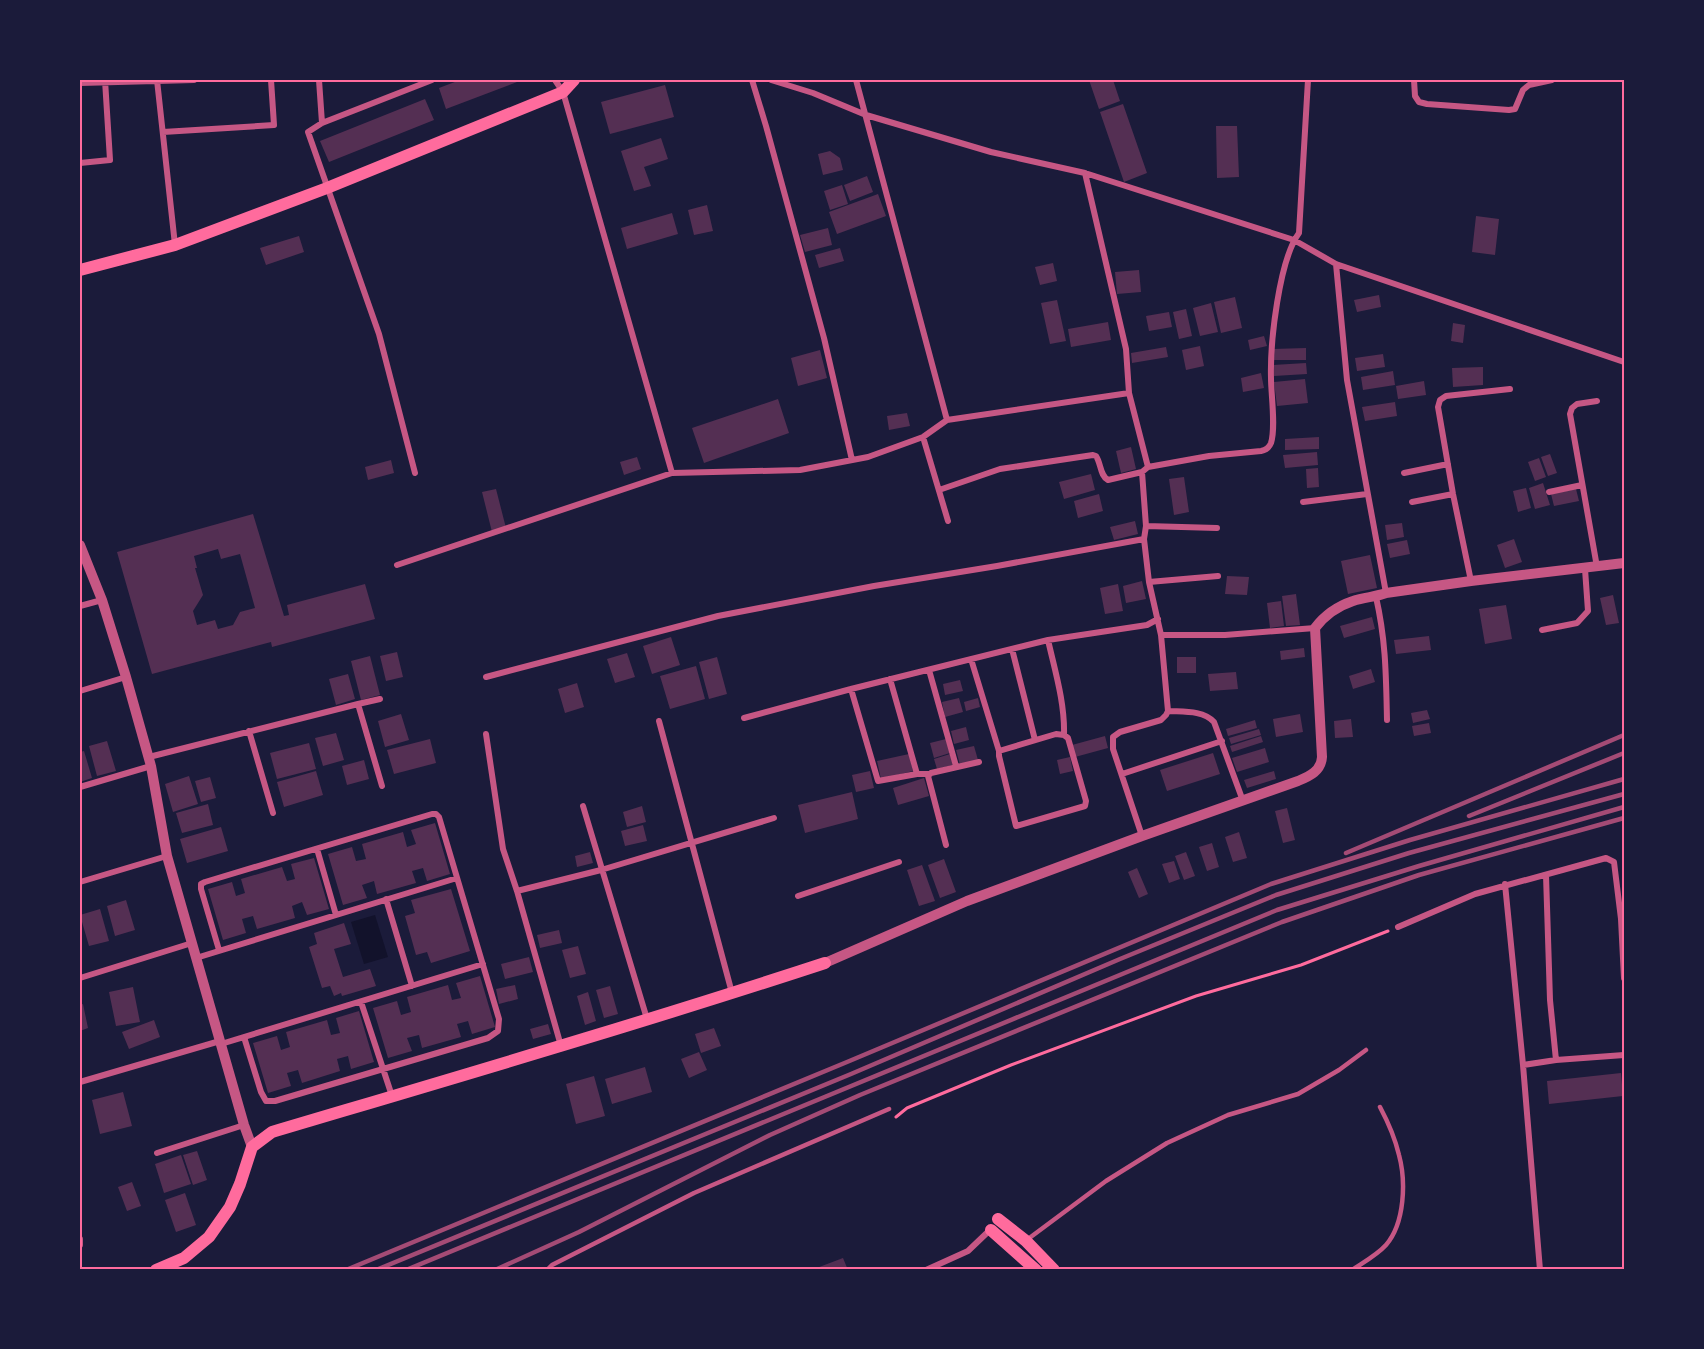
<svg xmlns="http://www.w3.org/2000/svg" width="1704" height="1349" font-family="Ubuntu,sans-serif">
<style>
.water{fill:#12122b}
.building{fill:#542f53;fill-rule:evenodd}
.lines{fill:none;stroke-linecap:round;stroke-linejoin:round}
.path{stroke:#ff6b9d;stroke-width:3}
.service{stroke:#c65784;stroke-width:4.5}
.minor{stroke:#c65784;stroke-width:6}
.tertiary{stroke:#c65784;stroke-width:10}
.secondary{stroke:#ff6b9d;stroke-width:12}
.rail{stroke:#a44b75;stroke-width:4.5}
.neatline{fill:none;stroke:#ff6b9d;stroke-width:2}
</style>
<rect width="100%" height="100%" fill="#1b1b3a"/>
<!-- water -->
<path class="water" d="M375,915L388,957L364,964L351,922Z"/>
<!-- building -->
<path class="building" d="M460,80H475L476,82L479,81L478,80H516L517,82L446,109L439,88Z
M1089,80H1113L1120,101L1099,109Z
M665,85L674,117L610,134L601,102Z
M425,99L434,120L329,162L320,141Z
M1123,104L1147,173L1124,182L1100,112Z
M1216,126H1237L1239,177L1217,178Z
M661,138L668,159L644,167L651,186L634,191L621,151Z
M830,151L840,158L843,170L823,175L818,154Z
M867,176L873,192L850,201L844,185Z
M842,185L848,204L830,210L824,191Z
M878,194L886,216L837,234L829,212Z
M707,205L713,231L694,235L688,210Z
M672,213L678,234L627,249L621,228Z
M1476,216L1499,219L1495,255L1472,252Z
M828,228L832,245L805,252L800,235Z
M299,236L304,252L266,265L260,248Z
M840,248L844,261L819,268L815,255Z
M1053,263L1057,281L1040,285L1035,267Z
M1139,270L1141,292L1117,294L1115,272Z
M1379,295L1381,307L1357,312L1354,300Z
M1235,297L1242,328L1221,333L1214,302Z
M1057,300L1066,341L1050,344L1041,303Z
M1211,303L1218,332L1200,336L1193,308Z
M1186,309L1192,336L1179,339L1173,312Z
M1169,312L1172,327L1149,331L1146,316Z
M1108,322L1111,340L1071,347L1068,329Z
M1453,323L1465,325L1463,343L1451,341Z
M1264,336L1267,346L1250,350L1248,340Z
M1200,346L1204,366L1186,370L1182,350Z
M1166,347L1168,357L1132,363L1131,353Z
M1306,348V360H1273V349Z
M820,350L827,378L798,386L791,358Z
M1383,354L1385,367L1357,371L1355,358Z
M1306,363L1307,374L1274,376L1273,365Z
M1483,367V385L1453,387L1452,368Z
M1393,371L1395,385L1363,390L1361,377Z
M1261,373L1264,388L1243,392L1241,378Z
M1305,379L1308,403L1277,406L1274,382Z
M1424,381L1426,395L1398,399L1396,386Z
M778,399L789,433L704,463L692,428Z
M1395,402L1397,416L1365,421L1362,407Z
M907,413L910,426L889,430L887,416Z
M1319,437V449L1285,450V439Z
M1131,447L1136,469L1121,473L1116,451Z
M1317,452L1318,465L1285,468L1283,455Z
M1550,454L1557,473L1548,476L1541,457Z
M637,457L641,469L624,475L620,462Z
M1539,458L1546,477L1535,481L1528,462Z
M391,460L394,473L368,480L365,467Z
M1318,468L1319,487L1307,488L1306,469Z
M1091,474L1095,490L1064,499L1059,482Z
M1184,477L1189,512L1174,515L1169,479Z
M1543,483L1550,505L1535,509L1529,488Z
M1526,488L1531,508L1518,512L1513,491Z
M496,489L506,528L492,532L482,492Z
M1576,489L1579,501L1554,506L1551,494Z
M1099,494L1103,511L1078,518L1074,501Z
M253,514L284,616L289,615L287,605L365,584L375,619L272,647L271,642L152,674L117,552ZM218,549L221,559L240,554L255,608L240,612L233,625L218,629L215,620L197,625L193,611L203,595L195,568H197L194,556Z
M1135,521L1138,534L1114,540L1110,527Z
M1402,523L1404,537L1387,540L1385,525Z
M1514,539L1522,562L1505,568L1497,545Z
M1407,540L1410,554L1390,558L1387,544Z
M1370,555L1377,588L1348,594L1341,561Z
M1227,576L1249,577L1247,595L1225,594Z
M1142,581L1146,599L1126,603L1123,586Z
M1118,584L1123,611L1105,614L1100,588Z
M1296,594L1300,625L1286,626L1282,596Z
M1613,595L1619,623L1606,625L1600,598Z
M1281,601L1284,626L1270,628L1267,603Z
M1506,605L1512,639L1485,644L1479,609Z
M1372,617L1375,629L1344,638L1340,626Z
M1429,636L1431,650L1396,654L1394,640Z
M671,637L680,665L652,674L643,646Z
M1304,648L1305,657L1281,660L1280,651Z
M397,652L403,677L386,681L380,656Z
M627,653L635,677L615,683L607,659Z
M370,656L380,695L361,700L351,661Z
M717,657L727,694L709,699L699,662Z
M1177,657H1196V673H1177Z
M696,666L705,699L670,709L660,676Z
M1371,669L1375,682L1353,689L1349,676Z
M1236,672L1238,689L1210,691L1208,674Z
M348,674L355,699L336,705L329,679Z
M960,680L963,691L945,695L943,684Z
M577,683L584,707L565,713L558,689Z
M959,698L963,712L945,717L942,702Z
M978,698L980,707L966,711L964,702Z
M1427,710L1430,719L1413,723L1411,713Z
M401,714L409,740L385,747L378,721Z
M1300,714L1303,732L1276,737L1273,719Z
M1351,719L1353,737L1335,738L1334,721Z
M1255,720L1257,728L1228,736L1226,729Z
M1429,723L1431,733L1414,736L1412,726Z
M966,727L969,740L954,744L951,731Z
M1259,729L1261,735L1231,744L1229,738Z
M336,733L344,760L323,766L315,738Z
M1105,736L1108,748L1075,757L1072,745Z
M1261,736L1263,742L1232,752L1230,746Z
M430,739L436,763L394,774L387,750Z
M946,739L950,753L934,758L930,743Z
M107,741L116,771L97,776L89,746Z
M309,743L316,769L277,779L270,753Z
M974,746L978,760L960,765L956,750Z
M1265,748L1269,762L1237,772L1232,758Z
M84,751L92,778L80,782V752Z
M1213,753L1220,774L1167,791L1160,770Z
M909,754L913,771L881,779L877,761Z
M950,754L953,765L937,769L934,759Z
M1070,757L1073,771L1060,774L1057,760Z
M364,760L369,779L347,785L342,766Z
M316,771L323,795L284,807L277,782Z
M870,771L874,788L856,792L852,775Z
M1274,771L1276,779L1247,788L1244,780Z
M189,776L198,804L173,812L165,784Z
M210,777L216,798L201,802L195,781Z
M924,778L929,796L898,805L893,788Z
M852,792L858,819L805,833L798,805Z
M208,804L213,825L182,833L176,813Z
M642,806L646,822L627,827L623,812Z
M1287,808L1295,840L1283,843L1275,811Z
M435,823L450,874L427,881L423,868L412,871L416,883L377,894L374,881L362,885L367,898L343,905L328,854L352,847L356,861L366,859L362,844L403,832L407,847L416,844L411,830Z
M643,825L647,841L625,846L621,831Z
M221,827L228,851L187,863L180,839Z
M1239,832L1247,858L1233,862L1225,837Z
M1212,843L1219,867L1207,871L1199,847Z
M590,852L593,863L577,867L575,856Z
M1186,852L1195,876L1184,880L1175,856Z
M314,858L329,909L307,915L302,902L292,906L295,918L257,929L253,916L242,919L246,933L223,940L208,889L232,882L236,896L245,893L241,879L282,867L287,881L295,879L291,864Z
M944,859L956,892L940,898L928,865Z
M1174,861L1180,879L1169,883L1162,864Z
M922,865L935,901L919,906L907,870Z
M1137,868L1148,894L1139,898L1128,872Z
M451,889L470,951L431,963L427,952L416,955L405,916L415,913L411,900Z
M126,900L135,930L115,936L107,906Z
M100,909L109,941L89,946L80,915Z
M344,923L351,944L334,949L343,977L370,969L376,986L342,996L341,993L334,996L330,986L322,988L309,947L317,944L314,933Z
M559,930L562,943L540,948L537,935Z
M578,946L586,974L570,978L562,950Z
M529,957L533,972L505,979L501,964Z
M480,976L495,1027L472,1034L468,1021L457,1024L461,1037L422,1048L419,1035L407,1038L412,1051L388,1058L373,1008L397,1001L401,1015L411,1012L407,997L448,985L452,1000L461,998L456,983Z
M515,985L518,999L499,1004L496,989Z
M610,986L618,1014L604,1018L596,990Z
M133,987L140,1022L116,1026L109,992Z
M588,992L596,1021L585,1025L577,996Z
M83,1004L88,1028L80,1031V1005Z
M359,1011L374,1062L351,1069L348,1056L337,1059L340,1071L302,1083L298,1070L287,1073L291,1086L268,1093L253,1043L277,1036L281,1050L290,1047L286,1032L327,1020L331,1035L340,1033L336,1018Z
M154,1020L160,1037L129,1049L122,1032Z
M548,1024L551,1034L533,1039L530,1029Z
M714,1028L721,1046L701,1053L695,1034Z
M699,1052L707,1070L689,1078L681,1059Z
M645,1067L652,1092L612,1104L605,1079Z
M1621,1073L1623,1096L1549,1104L1547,1081Z
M594,1076L605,1116L576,1124L566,1084Z
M123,1092L132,1126L100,1134L92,1100Z
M197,1151L207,1180L193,1185L183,1155Z
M181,1155L191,1184L164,1193L155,1164Z
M132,1182L141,1206L127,1211L118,1187Z
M185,1193L196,1225L176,1232L165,1200Z
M843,1258L848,1270H814V1269Z"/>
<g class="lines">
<!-- path -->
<path class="path" d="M896,1117L907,1108L1011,1065L1196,996L1301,965L1388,931"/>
<!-- service -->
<path class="service" d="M1028,1239L1106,1181L1167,1143L1228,1115L1298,1094L1339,1070L1366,1050
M547,1270L552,1265L694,1193L889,1109
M1352,1270C1364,1262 1377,1255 1386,1245C1405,1223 1406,1181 1399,1155C1395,1138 1388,1122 1380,1107"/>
<!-- minor -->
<path class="minor" d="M157,80L175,245
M319,80L322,123
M555,80L563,92L672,473
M752,80L766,126L824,338L852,460
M771,80L813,93L866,115L991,152L1085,173L1294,240L1336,264L1624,362
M856,80L947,420
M1414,80L1415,96L1419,102L1427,104L1509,110L1515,109L1523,90L1529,85L1552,80
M80,83L194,80
M163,132L274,125L271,80
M80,163L110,160L105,80
M1085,173L1126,349L1129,393L1148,467L1142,472L1146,526L1144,539L1149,582L1161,635L1168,711
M1336,264L1347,380L1386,593
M923,437L948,521
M1148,467L1209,456L1261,451C1266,450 1269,448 1271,443C1276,427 1271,395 1271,378C1270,343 1279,260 1299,233L1308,80
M415,473L379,334L308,132L322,123L432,80
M1404,473L1448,464
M939,490L1000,469L1093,455L1096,456C1101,463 1100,476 1108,480L1142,472
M1549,492L1582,485
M1303,502L1367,494
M1412,502L1453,494
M1146,526L1217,528
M397,565L672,473L800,470L868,457L923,437L947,420L1129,393
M1597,567L1570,414L1572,408L1577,404L1597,401
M1471,581L1453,494L1438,407L1440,400L1446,396L1510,389
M1149,582L1218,576
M1376,597C1386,641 1386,676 1387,720
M80,606L102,600
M1542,630L1577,623L1588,611L1585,569
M1161,635H1225L1315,628
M1048,640C1055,671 1065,703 1064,735
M1012,649L1035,740
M971,659L999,751
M929,670L956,766
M486,677L718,616L874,586L997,566L1144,539
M890,679L917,774
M851,689L878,781L917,774H930
M80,691L126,677
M358,704L380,699
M1168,711C1183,712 1203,710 1214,722L1243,801
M744,718L851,689L1048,640L1147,625L1158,619
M659,721L732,993
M249,731L273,813
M486,734L503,849L517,891L561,1046
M1056,734L1064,735L1068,738L1086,801L1085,806L1016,826L999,756V751Z
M149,757L358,704L382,786
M1122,774L1222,741
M80,787L151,766
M583,806L647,1019
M1142,836L1113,749V737L1120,732L1161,720L1166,715L1168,711
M946,845L928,776L931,773L979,762
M317,849L336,915
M1546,875L1550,1000L1556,1060
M80,882L167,856
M1505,884L1523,1065L1540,1270
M517,891L601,870L774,818
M798,896L899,862
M386,899L412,986
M1398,927L1475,894L1606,858L1614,862L1621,919L1624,978
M219,950L201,889V884L205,882L432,814H436L439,817L499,1019L498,1031L488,1038L275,1101H266L261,1092L244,1037
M196,958L457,878
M80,978L192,943
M361,1002L392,1096
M221,1044L483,964
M1523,1065L1556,1060L1624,1055
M80,1082L220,1041
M157,1153L244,1125
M80,1239V1245
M926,1270L968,1251L991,1229"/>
<!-- tertiary -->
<path class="tertiary" d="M80,545L102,600L126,677L151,766L167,856L244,1125L252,1147
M825,963L967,901L1142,836L1298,781C1310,776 1321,771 1322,757L1315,628C1324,616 1338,606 1353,601C1364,597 1376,597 1386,593L1471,581L1624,563"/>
<!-- secondary -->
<path class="secondary" d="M80,270L175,245L327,188L563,92L574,80
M998,1219L1026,1241L1054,1270
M991,1230L1036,1270
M156,1270L184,1258L209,1237L230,1207L240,1184L252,1147L272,1132C457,1077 642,1023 825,963"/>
<!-- rail -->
<path class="rail" d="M1469,816L1624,753
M1346,853L1624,735
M346,1270L847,1062L1271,884L1410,840L1624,779
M376,1270L851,1074L1120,959L1276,895L1409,853L1624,794
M406,1270L1277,910L1419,866L1624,807
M495,1270L579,1232L770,1135L860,1095L1282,922L1419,875L1624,818"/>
</g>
<!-- border -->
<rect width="1704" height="1349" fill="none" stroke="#1b1b3a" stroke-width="162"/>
<rect x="81" y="81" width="1542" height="1187" class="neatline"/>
</svg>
